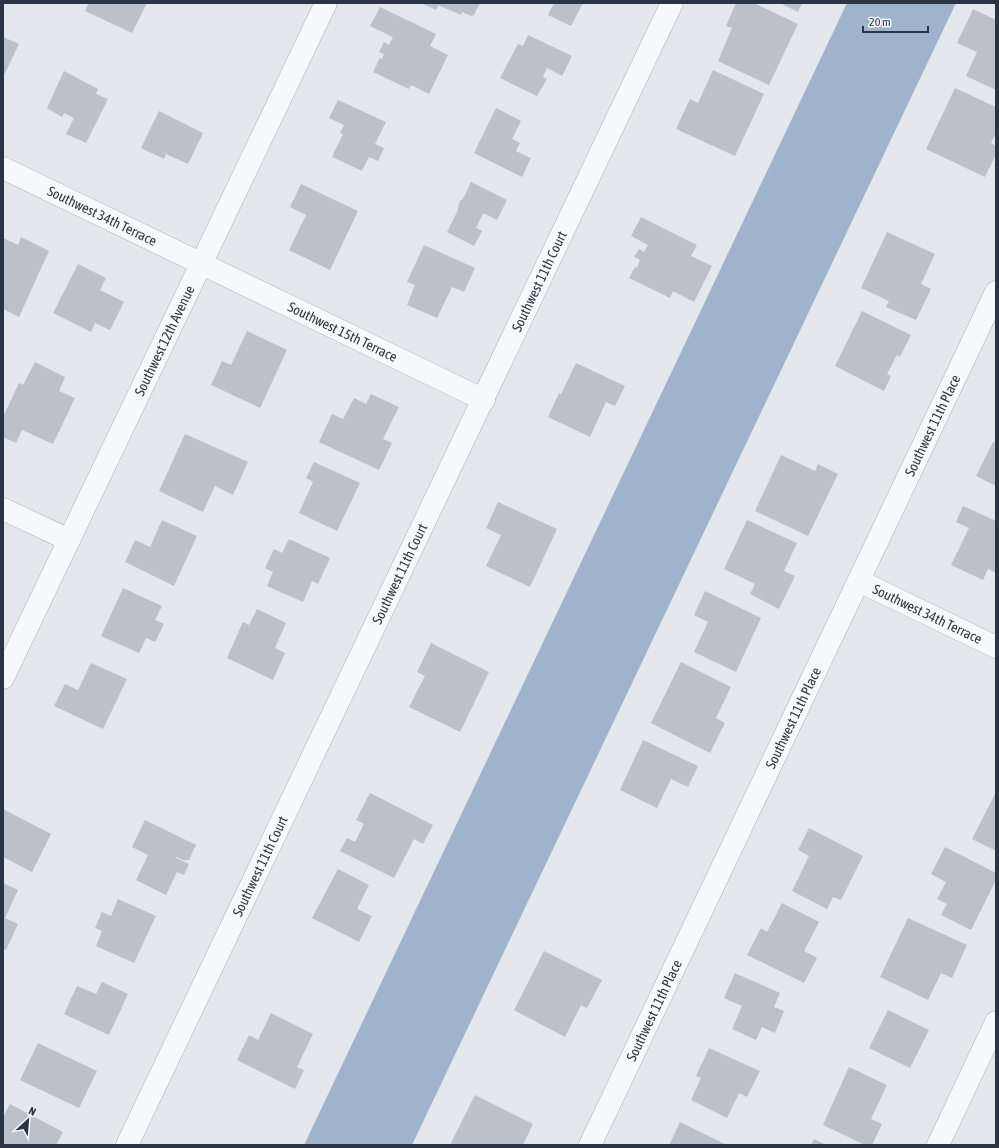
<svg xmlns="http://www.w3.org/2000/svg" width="999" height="1148" font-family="'Asap Condensed',sans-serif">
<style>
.water{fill:#9fb4cc}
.building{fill:#bbc0ca}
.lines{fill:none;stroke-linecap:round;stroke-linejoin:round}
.street-casing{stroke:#a9aeb7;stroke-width:23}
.street{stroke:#f7f8fa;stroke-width:22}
.labels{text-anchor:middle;stroke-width:3.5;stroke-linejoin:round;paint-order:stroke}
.street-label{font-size:14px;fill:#2b3445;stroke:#f4f6f9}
</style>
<rect width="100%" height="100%" fill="#e4e7ec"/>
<!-- water -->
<path class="water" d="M847,3H956L412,1145H304Z"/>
<!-- building -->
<path class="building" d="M89,3H147L132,33L85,11Z
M421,3H480L474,15L471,16L462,12L461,15L438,5L436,10Z
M554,3H583L571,26L548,15Z
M736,3H754L798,24L769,85L718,61L732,28L726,26Z
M780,3H802L798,12Z
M380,7L436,34L430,46L448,55L429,94L411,85L409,89L373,72L380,58L382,59L384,54L379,52L384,42L389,45L393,37L370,26Z
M973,9L996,20V90L966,76L977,52L957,43Z
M528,35L572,56L562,76L547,68L543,77L547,79L537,96L500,78L518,44L523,46Z
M3,37L19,44L3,77Z
M713,70L764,94L735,156L676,129L690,99L698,103Z
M64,71L98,89L96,94L108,99L86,143L66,134L74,118L64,113L62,117L47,108Z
M955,88L996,107V133L991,143L996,146V154L985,177L926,149Z
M338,100L386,122L375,144L384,148L378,161L369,157L362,171L332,157L343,134L340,133L344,125L329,118Z
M496,108L521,121L512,139L520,143L516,151L531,158L522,177L474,153Z
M159,111L203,133L188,164L166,154L164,159L141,148Z
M471,182L507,200L497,220L483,213L476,228L482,231L474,246L447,232L458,210V207L460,201L463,199Z
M301,184L358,211L330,270L289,250L306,215L290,207Z
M641,217L697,245L691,256L712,266L694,302L673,291L670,298L629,278L635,267L637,268L640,260L634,257L639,249L644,252L648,245L631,236Z
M887,232L935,254L921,284L931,289L916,320L886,307L889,301L861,288Z
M21,237L49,251L19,317L3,309V238L18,245Z
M424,245L475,268L464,292L452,287L437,318L407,305L415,285L407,282Z
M78,264L106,278L100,290L124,302L110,330L95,323L91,332L53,313Z
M862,311L911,335L900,357L897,355L887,374L891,376L884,391L835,366Z
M247,331L287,350L260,408L211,385L222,361L231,365Z
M35,362L65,377L59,391L75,398L53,444L22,430L16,443L3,437V417L19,383L23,385Z
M576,363L625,386L615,406L606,402L590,437L548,417L559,393L561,394Z
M371,394L399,407L383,439L392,443L379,470L319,442L332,414L343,419L354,398L366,404Z
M185,434L248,462L233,495L215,486L203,512L159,491Z
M993,442L996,443V486L976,476Z
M781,455L815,471L818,464L838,474L808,536L755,511Z
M314,462L360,483L337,531L299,513L313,482L306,478Z
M498,502L557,529L530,587L486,566L501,535L486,528Z
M963,506L996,521V573L988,569L983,580L951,565L969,528L956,522Z
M162,520L197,536L174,586L125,562L135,540L150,547Z
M747,520L797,543L784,571L795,576L779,609L750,594L755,584L724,569Z
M289,539L330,558L318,584L312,581L303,602L267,586L273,572L265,568L274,549L282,553Z
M123,588L162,606L155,620L164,624L155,642L146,638L139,653L101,636Z
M705,591L761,618L736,672L694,652L708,622L694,615Z
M257,609L286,623L275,648L285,653L273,680L227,658L243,622L249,625Z
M431,643L489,672L460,732L409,707L425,676L417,672Z
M681,662L731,687L716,718L725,723L710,753L651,723Z
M91,663L127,679L103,729L54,706L65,684L78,690Z
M643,740L698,766L688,787L671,779L657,808L620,790Z
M996,792V851L972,839Z
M370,793L433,825L423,844L414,839L394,878L340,851L347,838L355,842L364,824L356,820Z
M3,809L51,834L32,872L3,857Z
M145,820L196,845L189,860H183L176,857V858L189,864L184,875L177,872L166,895L136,880L148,855L132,847Z
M809,828L863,856L841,900L833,897L827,909L792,891L809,856L798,850Z
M945,847L996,873V880L971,930L941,915L947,904L937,899L946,882L931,874Z
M338,869L369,885L357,909L372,916L359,942L312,918Z
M3,883L18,890L5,918L18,924L6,950L3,949Z
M118,899L156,916L134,963L96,946L102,931L95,928L102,912L111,916Z
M782,903L819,922L804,951L817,958L804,983L747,955L761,928L767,932Z
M908,918L967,945L952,978L941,973L928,1000L880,977Z
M544,951L602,980L587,1008L581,1005L565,1037L514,1010Z
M735,973L780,993L774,1007L784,1011L775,1033L762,1027L756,1040L732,1029L742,1006L724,998Z
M102,982L128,994L109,1035L64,1014L77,986L96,994Z
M888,1010L929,1030L910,1068L869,1048Z
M271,1013L313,1034L297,1067L304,1070L295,1089L237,1060L249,1035L258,1040Z
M38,1043L97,1071L79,1108L20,1080Z
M709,1048L760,1071L747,1097L739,1093L727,1118L691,1100L701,1078L696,1076Z
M849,1067L887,1085L871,1119L882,1124L872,1145H865L823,1125Z
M475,1095L533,1124L523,1145H450Z
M10,1104L63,1132L56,1145H3V1117Z
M680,1122L727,1145H669Z
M814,1139L826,1145H811Z"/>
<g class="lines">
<!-- street casing -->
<g class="street-casing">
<g id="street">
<path id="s1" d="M3,168L484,400"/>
<path d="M3,509L69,540"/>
<path id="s2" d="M859,581L996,647"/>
<path id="s3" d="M3,678L326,3"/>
<path id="s4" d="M127,1145L672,3"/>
<path id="s5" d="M590,1145L996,292"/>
<path d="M938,1145L996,1022"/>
</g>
</g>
<!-- street -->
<use href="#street" class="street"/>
</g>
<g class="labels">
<!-- street labels -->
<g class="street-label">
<text dy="5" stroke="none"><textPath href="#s1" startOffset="110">Southwest 34th Terrace</textPath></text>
<text dy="5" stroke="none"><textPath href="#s4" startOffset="957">Southwest 11th Court</textPath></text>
<text dy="5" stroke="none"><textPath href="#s1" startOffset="377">Southwest 15th Terrace</textPath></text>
<text dy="5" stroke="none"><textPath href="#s3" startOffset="374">Southwest 12th Avenue</textPath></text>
<text dy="5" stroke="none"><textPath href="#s5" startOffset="797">Southwest 11th Place</textPath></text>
<text dy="5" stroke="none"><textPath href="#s4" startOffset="633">Southwest 11th Court</textPath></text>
<text dy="5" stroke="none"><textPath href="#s2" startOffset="76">Southwest 34th Terrace</textPath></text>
<text dy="5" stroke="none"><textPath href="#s5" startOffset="473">Southwest 11th Place</textPath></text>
<text dy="5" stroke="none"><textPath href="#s4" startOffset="309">Southwest 11th Court</textPath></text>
<text dy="5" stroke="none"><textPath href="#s5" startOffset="149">Southwest 11th Place</textPath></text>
</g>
</g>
<!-- border -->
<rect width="999" height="1148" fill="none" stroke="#2b3445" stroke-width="8"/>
<!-- north arrow -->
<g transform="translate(28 1120) rotate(26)" stroke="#f4f6f9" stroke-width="3" paint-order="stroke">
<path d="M0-3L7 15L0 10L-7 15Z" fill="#2b3445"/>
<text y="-6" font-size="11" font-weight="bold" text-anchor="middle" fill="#2b3445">N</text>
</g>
<!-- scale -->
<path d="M863 26v6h65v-6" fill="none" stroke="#2b3445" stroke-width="2"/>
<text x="869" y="26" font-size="12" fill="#2b3445" stroke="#f4f6f9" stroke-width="3" paint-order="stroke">20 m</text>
</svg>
